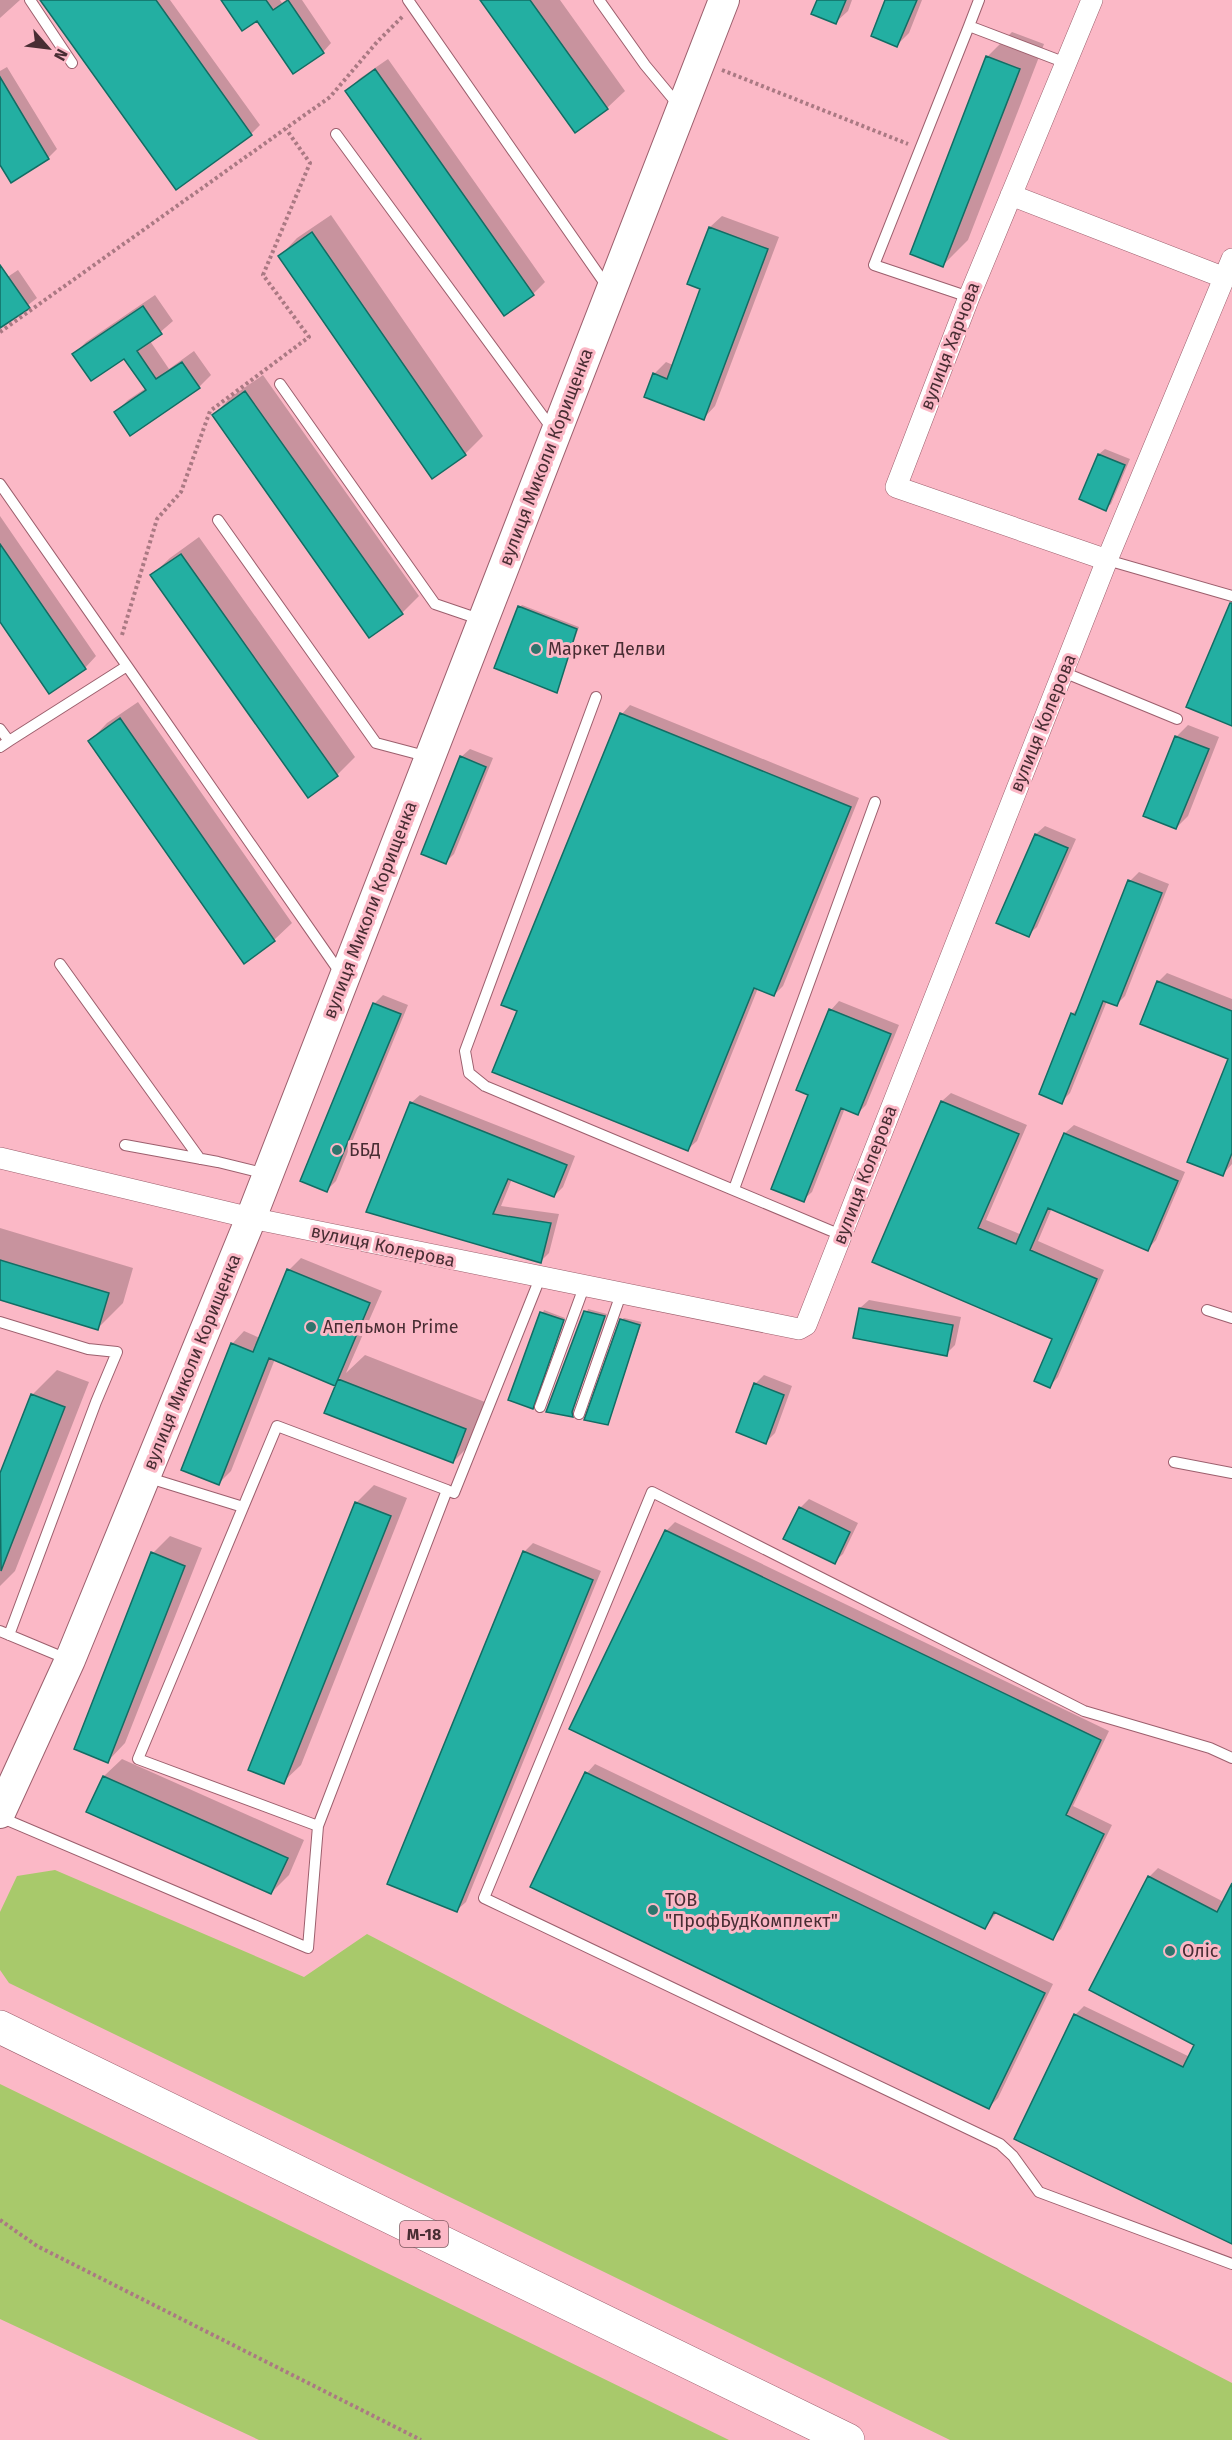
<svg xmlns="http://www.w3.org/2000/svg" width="1232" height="2440" font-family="'Fira Sans',sans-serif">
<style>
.green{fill:#a8c96b}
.shadow{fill:#0003}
.building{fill:#23afa2;stroke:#126d64;stroke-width:1.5}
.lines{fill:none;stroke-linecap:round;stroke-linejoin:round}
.lane-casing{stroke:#9c5f6d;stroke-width:12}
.street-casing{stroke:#9c5f6d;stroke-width:22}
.secondary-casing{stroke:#9c5f6d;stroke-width:32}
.highway-casing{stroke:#9c5f6d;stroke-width:34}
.path{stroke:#aa7983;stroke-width:4;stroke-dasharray:3 3;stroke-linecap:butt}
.lane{stroke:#fff;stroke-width:10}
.street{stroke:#fff;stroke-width:21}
.secondary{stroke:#fff;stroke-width:30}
.highway{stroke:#fff;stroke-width:33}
.poi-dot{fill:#2e756d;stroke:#fbb8c6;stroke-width:2}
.labels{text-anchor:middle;stroke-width:6;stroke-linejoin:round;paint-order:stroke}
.shield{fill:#fbb8c6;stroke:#7e575f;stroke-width:1.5}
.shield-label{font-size:16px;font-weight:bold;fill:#482d33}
.street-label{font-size:18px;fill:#482d33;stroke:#fbb8c6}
.poi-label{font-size:18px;fill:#482d33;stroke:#fbb8c6;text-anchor:start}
</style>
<rect width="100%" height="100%" fill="#fbb8c6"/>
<!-- green -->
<path class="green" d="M55,1870L304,1977L367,1934L1232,2383V2440H950L9,1983L0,1970V1912L17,1876Z
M0,2084L729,2440H259L0,2319Z"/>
<!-- shadow -->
<path class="shadow" d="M0,0H20L0,18Z
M46,0H170L260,125L251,134L176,188Z
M223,0H280L282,3L286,0H302L331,43L323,52Z
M482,0H560L625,91L607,108Z
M818,0H852L848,11L836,22Z
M887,0H922L909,33L897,45Z
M1012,32L1044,44L968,240L943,265L987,57Z
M388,59L545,282L533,294L504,314L347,91L359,79Z
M7,67L57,149L48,158L11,181L0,162V71Z
M331,215L483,436L465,454L432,477L280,256L297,238Z
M722,216L779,237L715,406L704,418L654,374L666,362L673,365L702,288L710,227Z
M18,270L37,298L0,327V282Z
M155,295L173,321L150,341L169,369L194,351L211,375L199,387L116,412L128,400L146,388L125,357L74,354L86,342Z
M263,375L419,596L402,613L214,415L231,397Z
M1105,449L1130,459L1111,504L1105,509L1081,499L1099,454Z
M0,516L96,656L85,668L0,620Z
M199,537L355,757L337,775L308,796L152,575L170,558Z
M522,605L579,627L556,692L520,607Z
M138,702L292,923L274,940L244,961L90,741L107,723Z
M630,705L859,798L783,986L774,995L758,988L697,1141L688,1149L518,1010L622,714Z
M1188,725L1219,737L1188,816L1176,828L1145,815L1177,736Z
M470,749L493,758L454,854L446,862L461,757Z
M1045,826L1076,839L1037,927L1028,935L1036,834Z
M1139,872L1169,884L1125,996L1116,1005L1107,1001L1070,1093L1061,1102L1072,1014L1080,1006L1130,881Z
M1167,973L1232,999V1164L1223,1174L1230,1058L1158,982Z
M383,995L408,1005L336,1181L327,1190L374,1004Z
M839,1001L899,1025L866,1105L857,1114L845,1108L812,1192L803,1200L831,1010Z
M951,1093L1027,1125L986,1220L1022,1235L1065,1133L1074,1125L1185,1172L1156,1240L1148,1249L1052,1208L1038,1241L1104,1270L1058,1377L1050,1386L1054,1338L874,1261L942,1101Z
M420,1095L575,1156L563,1187L554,1196L512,1179L501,1206L559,1214L549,1253L541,1261L368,1211L411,1103Z
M0,1228L133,1268L123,1303L98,1328L0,1299Z
M301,1258L382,1291L346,1373L365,1355L490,1404L478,1437L453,1462L326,1412L340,1378L334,1384L275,1359L231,1471L219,1483L232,1344L244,1331L260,1338L289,1270Z
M869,1300L961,1317L955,1345L946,1354L860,1308Z
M588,1309L607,1314L574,1408V1414L572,1416L548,1410Z
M544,1310L565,1318L532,1407L510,1399Z
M624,1318L642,1322L607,1423L621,1320Z
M57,1370L89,1382L15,1571L0,1586V1477L32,1395Z
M764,1375L792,1386L775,1433L766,1442L755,1384Z
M374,1485L407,1498L301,1765L283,1782L356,1503Z
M809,1499L858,1523L843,1554L834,1562L800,1508Z
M675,1522L1109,1731L1073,1806L1112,1825L1061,1929L1052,1938L997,1912L985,1928L666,1531Z
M170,1536L202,1548L125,1743L108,1761L153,1553Z
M533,1543L601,1571L466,1902L457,1910L524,1552Z
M122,1759L304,1840L289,1875L271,1893L88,1811L104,1776Z
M595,1764L1053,1984L998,2098L989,2107L532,1886L587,1773Z
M1158,1868L1224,1902L1232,1887V2242L1075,2015L1084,2006L1190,2057L1196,2044L1149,1877Z"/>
<!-- building -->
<path class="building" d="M40,0H156L252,135L176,190Z
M221,0H266L273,10L288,0L324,53L293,74L257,21L242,31Z
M480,0H530L608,109L575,133Z
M817,0H846L836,24L811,14Z
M885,0H917L897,47L871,36Z
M986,56L1020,69L943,267L910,254Z
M375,69L534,295L504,316L345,91Z
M0,77L49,159L11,183L0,165Z
M709,227L768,249L704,420L644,397L653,373L667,379L700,289L687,284Z
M312,232L466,455L432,479L278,256Z
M0,265L30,308L0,328Z
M143,306L162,334L137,351L156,379L182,362L200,388L130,436L114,412L146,390L124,359L91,381L72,354Z
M245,391L403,614L369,638L212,415Z
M1098,454L1125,465L1106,511L1079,499Z
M0,544L86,669L49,694L0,622Z
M181,554L338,776L308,798L150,575Z
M1230,603H1232V726L1186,707Z
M518,606L577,629L557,693L494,668Z
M620,713L851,807L774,996L754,988L688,1151L492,1072L517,1011L501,1005Z
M120,718L275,941L244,964L88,741Z
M1175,736L1209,749L1176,829L1143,816Z
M460,756L486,767L446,864L421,854Z
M1035,834L1068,848L1029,937L996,923Z
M1128,880L1162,893L1117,1006L1103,1001L1062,1104L1039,1094L1071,1013L1075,1015Z
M1157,981L1232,1011V1153L1223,1176L1187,1162L1228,1059L1140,1024Z
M373,1003L401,1014L327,1192L300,1181Z
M829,1009L891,1034L858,1115L841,1108L804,1202L771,1189L808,1095L796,1090Z
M941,1101L1019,1134L978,1228L1016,1244L1064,1133L1178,1181L1148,1251L1048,1208L1030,1250L1097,1279L1050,1388L1034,1381L1052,1339L872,1262Z
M410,1102L567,1165L554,1197L508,1179L493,1214L551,1223L541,1263L366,1212Z
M0,1260L109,1293L98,1330L0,1300Z
M287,1269L370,1303L335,1386L269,1358L219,1485L181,1470L231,1343L253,1352Z
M859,1308L953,1325L947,1356L853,1338Z
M584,1311L605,1316L572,1412L573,1417L546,1412Z
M540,1312L564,1320L533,1409L508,1400Z
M620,1319L640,1325L608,1425L584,1420Z
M338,1379L466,1429L453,1463L324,1413Z
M754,1383L784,1395L766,1444L736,1432Z
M31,1394L65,1407L1,1571L0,1473Z
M355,1502L391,1516L284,1784L248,1770Z
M799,1507L850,1532L835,1564L783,1539Z
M665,1530L1101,1740L1066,1815L1104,1834L1053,1940L994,1912L985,1929L569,1729Z
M523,1551L593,1580L457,1912L387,1884Z
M151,1552L185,1566L108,1763L74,1749Z
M585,1772L1045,1993L989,2109L530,1887Z
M103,1776L288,1858L271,1894L86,1812Z
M1148,1876L1217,1912L1232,1883V2244L1014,2139L1074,2014L1183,2067L1194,2045L1089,1990Z"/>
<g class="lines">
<!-- lane casing -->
<g class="lane-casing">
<path id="lane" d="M30,0L72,63
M408,0L608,288
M599,0L645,65L679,106
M979,0L969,26L1066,63
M336,134L553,430
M969,297L874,265L969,26
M280,384L435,604L482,620
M0,484L127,666L9,741
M218,520L376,743L429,757
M1107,560L1232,596
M127,666L341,974
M1063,672L1177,719
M596,697L465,1051L469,1073L485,1086L841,1235
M0,729L9,741L0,747
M60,964L200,1159
M125,1145L218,1162L267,1174
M734,1189L875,802
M1207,1310L1232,1318
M0,1322L88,1349L117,1352L96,1402L9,1635
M540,1407L584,1287
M579,1414L621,1294
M1174,1462L1232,1473
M146,1477L243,1507
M447,1490L318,1826L138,1759L277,1426L447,1490L454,1493L540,1278
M0,1631L67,1659
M1232,1758L1210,1748L1084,1711L652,1492L484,1898L1000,2144L1013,2156L1039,2192L1232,2264
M0,1817L308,1948L318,1826"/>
</g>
<!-- street casing -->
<g class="street-casing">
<path id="street" d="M1092,0L969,297L896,487L1107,560
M1011,195L1225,278
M0,1158L251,1218L799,1329L806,1325L1107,560L1232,259"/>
</g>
<!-- secondary casing -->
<g class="secondary-casing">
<path id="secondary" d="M0,1813L70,1660L251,1218L724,0"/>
</g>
<!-- highway casing -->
<g class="highway-casing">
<path id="highway" d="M0,2027L848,2440"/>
</g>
<!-- path -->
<path class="path" d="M722,70L908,144
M0,332L330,97L377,42L404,15
M122,635L157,519L181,492L210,411L309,337L263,275L310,163L286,129
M0,2220L37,2246L421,2440"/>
<!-- lane -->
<use href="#lane" class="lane"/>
<!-- street -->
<use href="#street" class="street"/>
<!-- secondary -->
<use href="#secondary" class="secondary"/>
<!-- highway -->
<use href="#highway" class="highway"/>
</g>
<!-- markers -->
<g class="poi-dot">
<circle cx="536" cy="649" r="6"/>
<circle cx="337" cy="1150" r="6"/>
<circle cx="311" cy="1327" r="6"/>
<circle cx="653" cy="1910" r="6"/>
<circle cx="1170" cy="1951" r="6"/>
</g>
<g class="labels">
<!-- shield labels -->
<rect class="shield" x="400" y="2221" width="48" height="26" rx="4.5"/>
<g class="shield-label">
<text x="424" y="2240">М-18</text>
</g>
<!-- street labels -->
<g class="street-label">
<text transform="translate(950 346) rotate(-69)" y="6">вулиця Харчова</text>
<text transform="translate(546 457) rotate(-69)" y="6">вулиця Миколи Корищенка</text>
<text transform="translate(1043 723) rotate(-68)" y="6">вулиця Колерова</text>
<text transform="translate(370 910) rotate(-69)" y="6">вулиця Миколи Корищенка</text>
<text transform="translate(865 1175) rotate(-69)" y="6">вулиця Колерова</text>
<text transform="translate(383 1246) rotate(12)" y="6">вулиця Колерова</text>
<text transform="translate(192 1362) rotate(-68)" y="6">вулиця Миколи Корищенка</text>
</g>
<!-- poi labels -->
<g class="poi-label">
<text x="548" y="655">Маркет Делви</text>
<text x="349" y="1156">ББД</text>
<text x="323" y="1333">Апельмон Prime</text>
<text x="665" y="1906">ТОВ<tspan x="665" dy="21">"ПрофБудКомплект"</tspan></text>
<text x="1182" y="1957">Оліс</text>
</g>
</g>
<!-- north arrow -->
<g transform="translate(48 48) rotate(118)" stroke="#fbb8c6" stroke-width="4.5" paint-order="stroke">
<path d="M0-4.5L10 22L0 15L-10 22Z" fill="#482d33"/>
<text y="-9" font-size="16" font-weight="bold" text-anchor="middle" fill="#482d33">N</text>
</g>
</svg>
